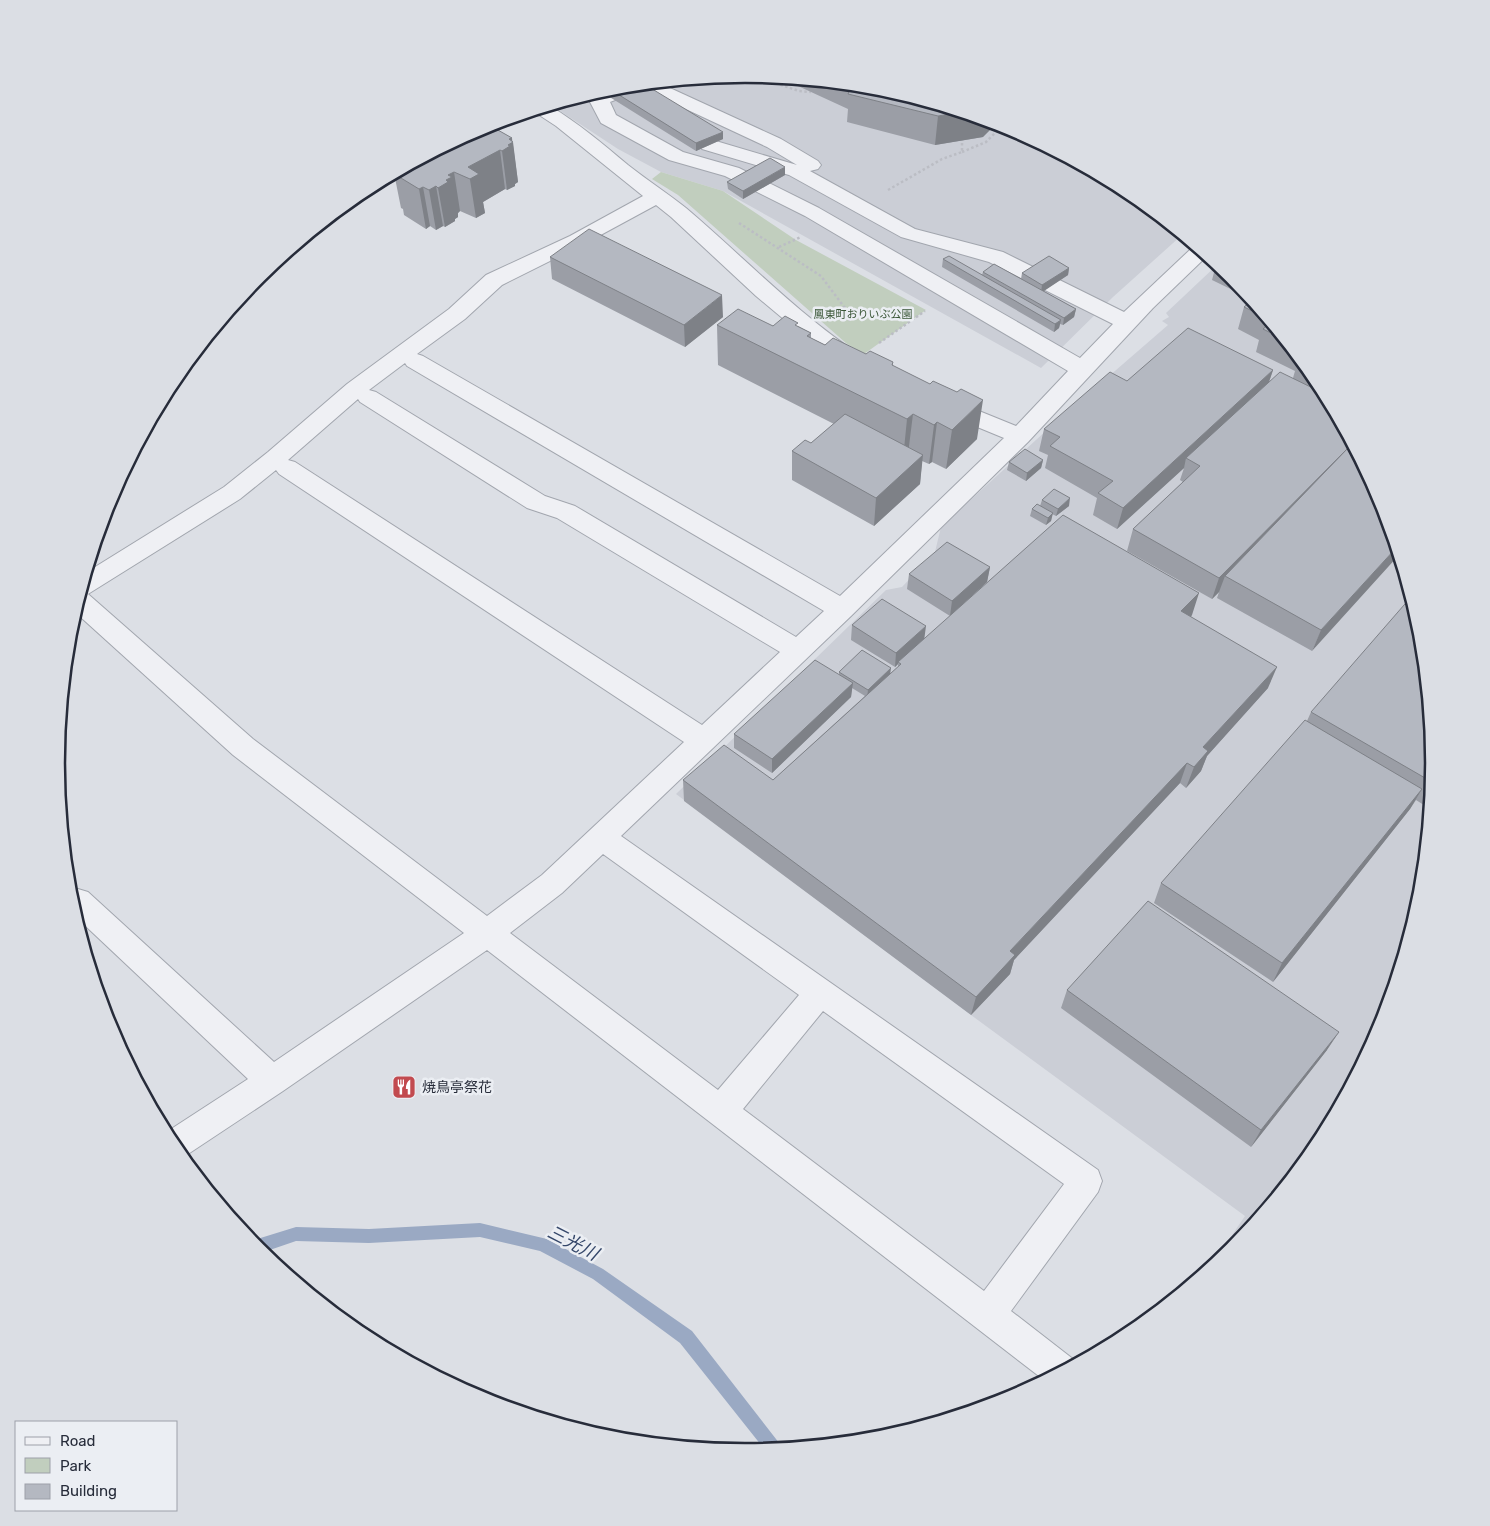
<svg xmlns="http://www.w3.org/2000/svg" width="1490" height="1526" font-family="Rubik,'Noto Sans JP',sans-serif">
<style>
.built{fill:#cbced6}
.green{fill:#c1cebe}
.lines{fill:none;stroke-linecap:round;stroke-linejoin:round}
.stream{fill:#9aa9c3;fill-rule:evenodd}
.minor-casing{stroke:#a2a6ae;stroke-width:2}
.path{stroke:#bbbdc4;stroke-width:2.5;stroke-dasharray:2.5 2.5;stroke-linecap:butt}
.minor{fill:#eff0f4;fill-rule:evenodd}
.wall{fill:#9b9ea6}
.shaded-wall{fill:#7e8187}
.building{fill:#b4b8c1;stroke:#7e8187}
.labels{text-anchor:middle;stroke-width:5;stroke-linejoin:round;paint-order:stroke}
.far-park-label{font-size:11px;fill:#395536;stroke:#ebeef3}
.poi-label{font-size:14px;fill:#272c3a;stroke:#ebeef3;text-anchor:start}
.near-water-label{font-size:18px;font-style:italic;fill:#35476a;stroke:#ebeef3}
.rim{fill:none;stroke:#272c3a;stroke-width:2.5}
</style>
<rect width="100%" height="100%" fill="#dcdfe5"/>
<!-- built -->
<path class="built" d="M745,74L880,88L1009,127L1128,190L1182,235L1113,297L1041,368L723,191L661,172L618,149L554,107L553,105L611,87Z
M1218,264L1232,276L1318,381L1381,500L1421,629L1434,763L1420,898L1381,1027L1318,1146L1232,1250L1209,1269L1245,1216L971,1015L676,794L886,590L902,587L935,552L941,527L1048,429L1168,325L1162,321L1169,317L1166,313Z"/>
<!-- green -->
<path class="green" d="M661,172L723,191L796,240L926,310L864,354L847,344L678,195L652,179Z"/>
<g class="lines">
<!-- stream -->
<path class="stream" d="M480,1223L547,1239L603,1269L692,1331L783,1448L765,1450L680,1343L593,1279L540,1251L480,1237L369,1243L296,1241L261,1253L251,1241L296,1227L369,1229Z"/>
<!-- minor casing -->
<g class="minor-casing">
<path id="minor" d="M659,83L781,139L818,161L821,165L818,169L810,171L915,229L1003,252L1124,312L1194,246L1207,256L1153,308L1028,442L851,616L621,836L1098,1170L1102,1181L1098,1192L1011,1311L1073,1359L1076,1364L1044,1380L487,950L283,1091L182,1158L165,1133L248,1079L76,917L69,892L78,889L88,892L274,1062L464,933L233,755L75,612L87,572L224,487L268,452L347,384L449,309L486,275L570,236L643,196L556,126L533,111L550,106C578,123 603,144 628,165C647,180 667,193 686,208C746,259 799,316 866,359L869,364L866,369L858,371L850,369L811,342L756,296L671,217L656,205L584,244L502,285L465,319L417,354L423,356L840,596L1004,438L936,410L933,405L936,400L944,397L952,400L1016,426L1068,371L805,216L725,176L669,160L601,123L590,102C603,82 638,85 659,83ZM643,89L767,147L797,165L709,139L702,141L699,145L702,149L789,175L901,237L989,262L1113,324L1080,358L819,208L739,168L683,152L616,115L610,102ZM405,363L407,366L824,611L796,637L575,506L545,496L376,392L369,390ZM358,399L360,402L527,508L557,518L780,652L702,725L295,462L288,460ZM276,470L279,474L684,742L542,875L487,916L253,739L88,594L240,499ZM603,854L799,995L718,1090L510,933L562,893ZM823,1011L1064,1184L984,1291L743,1109Z"/>
</g>
<!-- path -->
<path class="path" d="M752,75L799,91L811,92
M962,152L986,142L1003,125
M888,190L942,159L962,152V140
M739,223L821,276L845,308L850,321
M779,247L801,237
M879,343L925,311"/>
<!-- minor -->
<use href="#minor" class="minor"/>
</g>
<!-- wall -->
<path class="wall" d="M772,77L880,88L983,137L935,145L847,122L848,109L798,86Z
M611,87L723,139L696,151L600,91Z
M482,127L512,138L518,182L515,184V186L507,190L505,189L483,202L485,213L476,218L460,211L458,213V217L455,219V221L445,227L443,226L436,230L430,226L426,229L404,215L403,209L401,208L394,173Z
M785,175L743,199L728,189L727,182Z
M550,257L723,317L685,347L552,279Z
M943,259L982,275L983,272L1021,279L1022,273L1069,268L1068,275L1043,291L1076,309L1074,317L1063,325L1060,324L1059,328L1054,332L942,267Z
M1217,264L1232,276L1248,296L1247,297L1212,280L1216,265Z
M1252,300L1318,381L1381,500L1312,651L1217,598L1219,592L1212,599L1127,551L1133,529L1183,482L1180,480L1184,468L1117,529L1093,515L1097,498L1045,468L1048,455L1039,451L1044,429L1127,381L1273,370L1269,382L1293,378L1295,371L1256,352L1259,340L1238,329L1244,307Z
M717,325L798,326L811,333V338L825,345L866,354L893,362V366L977,439L946,469L932,462L929,464L922,461L920,484L874,526L792,480V451L811,443L834,424L718,365Z
M1043,460L1041,468L1026,481L1007,470L1009,462Z
M1042,500L1069,506L1056,516L1052,514L1051,521L1046,525L1030,516L1032,509L1040,506Z
M990,567L987,582L950,616L907,589L909,574Z
M1192,615L1191,617L1268,688L1207,756L1201,771L1186,788L1180,783L1014,960L1010,974L971,1015L684,801L683,780H773L865,696L852,688L851,697L772,773L734,748V734L839,675V672L891,673L898,667V664L895,667L851,640L852,625L924,639Z
M1311,712L1434,763L1430,804L1427,807L1416,800L1410,809L1273,982L1154,903L1161,883L1307,721Z
M1067,990L1327,1050L1251,1147L1061,1008Z"/>
<!-- shaded-wall -->
<path class="shaded-wall" d="M962,112L997,123L983,137L935,145L938,116Z
M723,132V139L696,151V143Z
M512,138V143L513,142L518,182L515,184V186L507,190L502,151L508,145L509,139Z
M500,150L505,189L483,202L485,213L476,218L468,167Z
M785,167V175L743,199V191Z
M454,172L460,211L458,213V217L455,219V221L445,227L438,188L446,180L448,175Z
M436,186L443,226L436,230L429,190Z
M423,187L430,226L426,229L419,189Z
M1069,268L1068,275L1041,293L1042,285Z
M722,295L723,317L685,347L684,325Z
M1076,309L1074,317L1063,325L1064,318Z
M1061,320L1059,328L1054,332L1055,324Z
M1273,370L1265,393L1186,458L1184,468L1117,529L1123,508Z
M983,400L977,439L946,469L952,430Z
M913,414L908,454L903,459L907,419Z
M937,422L932,462L929,464L934,425Z
M1348,448L1225,576L1219,592L1212,599L1219,578Z
M923,455L920,484L874,526L876,498Z
M1043,460L1041,468L1026,481L1027,473Z
M1070,498L1069,506L1056,516L1058,509Z
M1053,513L1051,521L1046,525L1048,518Z
M1396,548L1398,556L1312,651L1321,630Z
M990,567L987,582L950,616L952,601Z
M1199,593L1192,615L1174,633L1181,611Z
M926,626L924,641L898,662V664L895,667L896,653Z
M1277,667L1268,688L1207,756L1201,771L1186,788L1194,767L1203,747Z
M891,668L890,676L867,698L868,690Z
M853,683L851,697L772,773V759Z
M1187,763L1180,783L1014,960L1010,974L971,1015L976,997L1010,951Z
M1422,789L1410,809L1273,982L1282,963Z
M1339,1032L1327,1050L1251,1147L1261,1130Z"/>
<!-- building -->
<path class="building" d="M644,84L723,132L696,143L608,88Z
M852,85L880,88L962,112L938,116L848,94Z
M489,125L512,138L509,139L513,142L508,145L510,146L502,151L500,150L468,167L479,174L470,179L454,172L448,175L452,177L446,180L448,182L438,188L436,186L429,190L423,187L419,189L396,175L401,173L398,171L482,127L484,126H485Z
M770,158L785,167L743,191L727,182Z
M589,229L722,295L684,325L550,257Z
M949,256L1061,320L1055,324L943,259Z
M1049,256L1069,268L1042,285L1022,273Z
M994,264L1076,309L1064,318L983,272Z
M1252,300L1267,318L1244,307Z
M738,309L773,326L785,316L798,323L795,325L811,333L807,336L825,345L833,338L866,354L870,351L893,362L892,365L930,384L933,381L957,392L961,389L983,400L952,430L937,422L934,425L913,414L907,419L717,325Z
M1270,323L1285,340L1263,329Z
M1188,328L1273,370L1123,508L1098,493L1113,481L1050,446L1060,437L1044,429L1110,372L1127,381Z
M1280,372L1325,394L1381,500L1396,548L1321,630L1225,576L1348,448L1219,578L1133,529L1200,466L1186,458Z
M845,414L923,455L876,498L792,451L805,440L811,443Z
M1025,449L1043,460L1027,473L1009,462Z
M1054,489L1070,498L1058,509L1042,500Z
M1037,504L1053,513L1048,518L1032,509Z
M1063,515L1199,593L1181,611L1277,667L1203,747L1208,751L1194,767L1187,763L1010,951L1015,955L976,997L683,780L724,745L773,780L901,664L898,662Z
M947,542L990,567L952,601L909,574Z
M1411,597L1421,629L1434,763L1432,782L1311,712Z
M882,599L926,626L896,653L852,625Z
M862,650L891,668L868,690L839,672Z
M815,660L853,683L772,759L734,734Z
M1305,720L1422,789L1282,963L1161,883Z
M1148,901L1339,1032L1261,1130L1067,990Z"/>
<!-- icons -->
<defs>
<g id="restaurant-square" transform="scale(1.25)"><rect x="-9" y="-9" width="18" height="18" rx="4" fill="#c24a4f" stroke="#ebeef3"/><path d="M-5-6h1v4h1v-4h1v4h1v-4h1v5L-1.5 .5V6h-2V.5L-5-1ZM5-6V6H3V1.5H1.5Q1.5-4 5-6Z" fill="#fff"/></g>
</defs>
<g fill-rule="evenodd">
<use href="#restaurant-square" x="404" y="1087"/>
</g>
<g class="labels">
<!-- far-park labels -->
<g class="far-park-label">
<text x="863" y="318">鳳東町おりいぶ公園</text>
</g>
<!-- poi labels -->
<g class="poi-label">
<text x="422" y="1092">焼鳥亭祭花</text>
</g>
<!-- near-water labels -->
<g class="near-water-label">
<text transform="translate(573 1243) rotate(27)" y="6">三光川</text>
</g>
</g>
<!-- crop -->
<path d="M0 0H1490V1526H0ZM65 763a680 680 0 1 1 1360 0a680 680 0 1 1-1360 0Z" fill="#dbdee4" fill-rule="evenodd"/>
<path class="rim" d="M65 763a680 680 0 1 1 1360 0a680 680 0 1 1-1360 0Z"/>
<!-- legend -->
<rect x="15" y="1421" width="162" height="90" fill="#ebeef3" stroke="#9da0a9"/>
<rect x="25" y="1437" width="25" height="8" fill="#eff0f4" stroke="#9da0a9"/>
<text x="60" y="1446" font-size="15" fill="#272c3a">Road</text>
<rect x="25" y="1458" width="25" height="15" fill="#c1cebe" stroke="#9da0a9"/>
<text x="60" y="1471" font-size="15" fill="#272c3a">Park</text>
<rect x="25" y="1484" width="25" height="15" fill="#b4b8c1" stroke="#9da0a9"/>
<text x="60" y="1496" font-size="15" fill="#272c3a">Building</text>
</svg>
